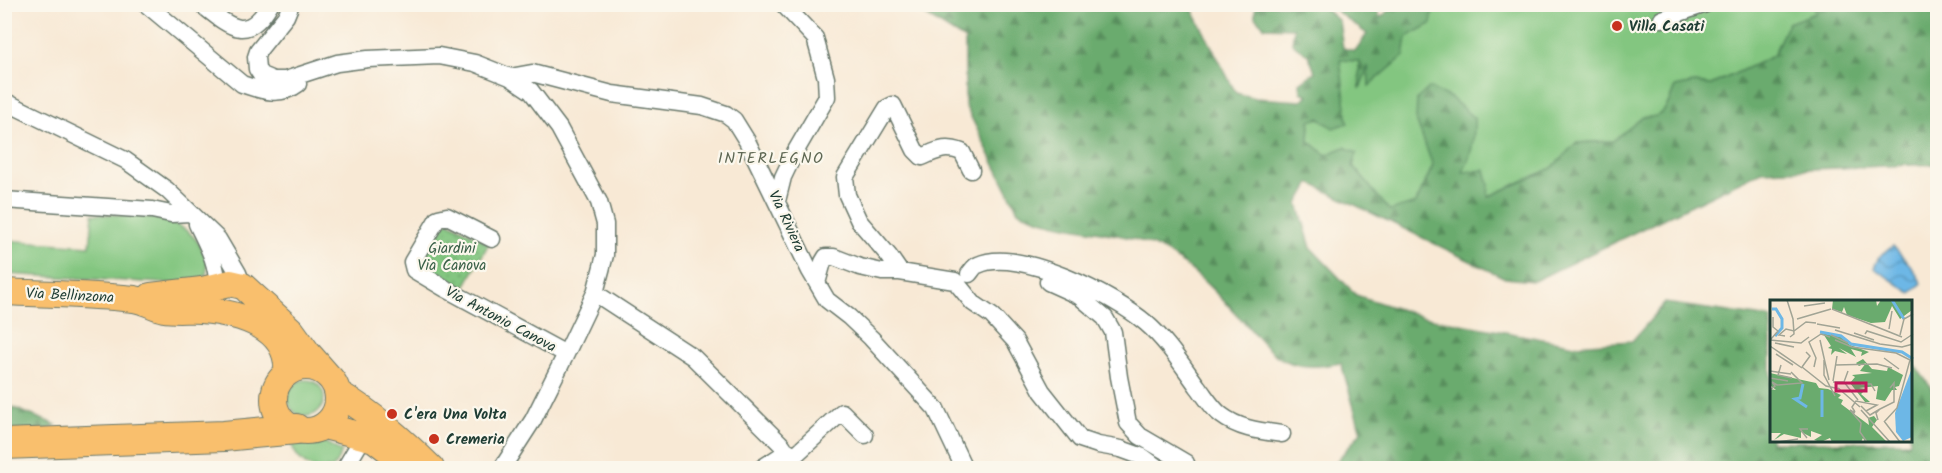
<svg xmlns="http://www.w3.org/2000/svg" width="1942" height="473" font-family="Kalam,sans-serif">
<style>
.grass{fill:#83c680;stroke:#51825a;stroke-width:1.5}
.forest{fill:url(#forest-firs);stroke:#447451;stroke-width:1.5}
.park{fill:url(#park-dots);stroke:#51825a;stroke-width:1.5}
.water{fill:url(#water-waves);stroke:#467a8d;stroke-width:1.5}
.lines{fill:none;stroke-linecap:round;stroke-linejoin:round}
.street-casing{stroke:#6b796c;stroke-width:19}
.primary-casing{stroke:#6b796c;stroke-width:28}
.highway-casing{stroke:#6b796c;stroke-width:32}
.street{stroke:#fff;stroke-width:16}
.primary{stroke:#f9bf6d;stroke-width:26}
.highway{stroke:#f9bf6d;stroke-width:30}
.poi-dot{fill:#c8321e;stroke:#fbf7ec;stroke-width:2}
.labels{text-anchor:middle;stroke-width:4.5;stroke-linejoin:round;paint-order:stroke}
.poi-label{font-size:15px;font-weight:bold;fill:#1f3d34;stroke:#fbf7ec;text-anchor:start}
.street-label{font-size:15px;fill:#1f3d34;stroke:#fbf7ec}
.park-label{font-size:15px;fill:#385f47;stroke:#fbf7ec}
.neighbourhood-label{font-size:16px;letter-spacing:1.5px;fill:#5f6854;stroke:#fbf7ec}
.inset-river{fill:none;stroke:#6db7e6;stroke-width:3}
.inset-road{fill:none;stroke:#a1a495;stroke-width:1.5}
.view{fill:#c2185b;fill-opacity:0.15;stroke:#c2185b;stroke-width:3}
.inset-edge{fill:none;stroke:#1f3d34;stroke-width:3}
</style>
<defs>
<pattern id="forest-firs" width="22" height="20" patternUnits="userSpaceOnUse" patternTransform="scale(1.5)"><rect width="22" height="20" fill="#6aab6e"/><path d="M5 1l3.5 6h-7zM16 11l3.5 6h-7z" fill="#578c5b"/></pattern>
<pattern id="park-dots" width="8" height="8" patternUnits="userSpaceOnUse" patternTransform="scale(1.5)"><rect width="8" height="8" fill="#83c680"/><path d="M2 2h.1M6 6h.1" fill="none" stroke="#6ba26a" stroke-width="1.8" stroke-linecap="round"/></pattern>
<pattern id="water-waves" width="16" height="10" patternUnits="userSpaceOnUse" patternTransform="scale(1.5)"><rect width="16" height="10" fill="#6db7e6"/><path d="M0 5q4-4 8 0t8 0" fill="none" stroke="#5996bb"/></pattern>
</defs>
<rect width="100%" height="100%" fill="#fbf7ec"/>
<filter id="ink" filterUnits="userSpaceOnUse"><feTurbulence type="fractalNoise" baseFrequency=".0167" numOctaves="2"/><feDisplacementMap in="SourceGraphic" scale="12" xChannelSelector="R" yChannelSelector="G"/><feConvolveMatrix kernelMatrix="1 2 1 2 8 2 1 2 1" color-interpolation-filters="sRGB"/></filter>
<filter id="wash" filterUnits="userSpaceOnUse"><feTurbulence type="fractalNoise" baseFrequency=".008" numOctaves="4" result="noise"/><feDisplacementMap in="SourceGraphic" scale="24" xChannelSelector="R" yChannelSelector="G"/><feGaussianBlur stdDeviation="1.35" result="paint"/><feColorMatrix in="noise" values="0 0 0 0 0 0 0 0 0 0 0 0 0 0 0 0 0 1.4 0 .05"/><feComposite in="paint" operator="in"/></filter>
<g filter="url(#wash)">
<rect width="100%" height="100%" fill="#f8e9d5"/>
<!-- grass -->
<path class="grass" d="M1424,5H1814L1816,13L1788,23L1773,56L1711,85L1694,83L1675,87C1667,106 1666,119 1643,117L1613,141L1576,143L1552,168L1487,197L1462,173L1416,120L1433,165L1416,203L1390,212L1353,166L1345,147L1326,155L1309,141L1310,120L1319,118L1340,60L1359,61L1360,87L1368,64L1369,85L1407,37L1433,11Z
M93,214C128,216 184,211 202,249C207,259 209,264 206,275L198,281L180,284L5,274L4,240L90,246Z
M288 398a18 18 0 1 1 36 0a18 18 0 1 1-36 0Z
M302,437L321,440L342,452L333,468C327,468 318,470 313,468C301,463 291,451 291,438Z"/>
<!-- forest -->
<path class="forest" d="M909,5H1190L1236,93L1256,98L1301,101L1308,95L1301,92L1300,83L1315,72L1309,56L1292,43L1294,28L1265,27L1255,17V5H1321L1339,21L1343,48L1355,51L1367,34L1340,14L1332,5H1376L1380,18C1395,3 1415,0 1433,11L1431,24L1407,37L1404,56L1369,86L1368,66L1360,89L1359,61L1340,60L1348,123L1333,128L1319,118L1310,121L1309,141L1326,155L1345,147L1357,153L1353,166L1390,211L1416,203L1433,166L1416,120L1417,99L1429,88L1451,98L1474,118C1475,138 1472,155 1463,172L1485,170L1489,184L1488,197L1552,168L1576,143L1613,141L1643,117C1666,119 1667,106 1675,87L1694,83L1711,85L1773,56L1788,23L1816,13L1814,5H1937V164L1762,171L1534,281L1505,278L1310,183L1298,204L1311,248L1356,295L1423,317L1575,345L1632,341L1665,303L1771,318V442H1910L1911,364L1916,367L1933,390L1936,456L1918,468H1331L1361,432L1341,363C1322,366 1305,369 1286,361C1268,353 1256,335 1243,321C1218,295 1193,266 1160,249C1116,227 1062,233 1018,211L965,105V40Z
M4,404L56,425L5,455Z"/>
<!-- park -->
<path class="park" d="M449,222L489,243L462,292L419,268V262L441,224Z"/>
<!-- water -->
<path class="water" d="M1893,246L1911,266L1922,283L1911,293L1874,268L1879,257Z"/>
</g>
<g filter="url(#ink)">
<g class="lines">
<!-- street casing -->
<g class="street-casing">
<path id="street" d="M146,4L242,84C262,91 281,97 298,84
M201,4C230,27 247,44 270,4
M291,4L286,16L258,51L256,57L257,69L261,75L273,80H285L337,63L368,59L439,56L475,63L510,77L531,91L559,128L599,202L605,224V255L595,293L566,354L533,420L502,468
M1662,19L1706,4
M510,77L532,73L612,94L702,106L726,114L734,120L747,141L810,271L827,300L849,317L871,338L936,409L964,468
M4,101L125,160L167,190L218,239L238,273L243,286
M4,200L152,210L171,214L190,213
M777,201L783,177L794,154L827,97L826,78L815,38L783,4
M197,224C207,245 218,263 217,287
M492,239L447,216L438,218L412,262L414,270L446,289L566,354
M900,272L889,256L859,221L847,195L845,177L887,108L893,105L915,150L922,157C939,150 944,146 962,152L971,170
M969,274C972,271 974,266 978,265C1018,246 1116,297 1146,323C1167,341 1182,365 1198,387C1205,396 1212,408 1221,415C1239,429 1260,431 1282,434
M1048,282L1079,296L1105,318L1113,332L1119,377L1128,423L1140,436L1186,463
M817,283L823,262L826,257H834L860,267L882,272H900L955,281L973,303L992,316L1015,341L1042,391L1080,439L1098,445L1121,449L1143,457L1158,468
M595,293L693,357L783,446
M345,468L364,436
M762,468L788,451L794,456L842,412L865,435"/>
</g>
<!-- primary casing -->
<g class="primary-casing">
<path id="primary" d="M4,292C47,294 91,294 134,299C144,300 154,307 164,309C176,311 189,309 201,310C239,313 291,327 287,373
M151,296L202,290L230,283L243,286L291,330L307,352L329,377
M274 399a32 32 0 1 1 64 0a32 32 0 1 1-64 0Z
M338,393C373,414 402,440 431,468
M324,426L374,439L399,458"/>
</g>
<!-- highway casing -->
<g class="highway-casing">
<path id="highway" d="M4,444L224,436L296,429"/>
</g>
<!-- street -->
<use href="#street" class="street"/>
<!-- primary -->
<use href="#primary" class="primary"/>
<!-- highway -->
<use href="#highway" class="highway"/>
</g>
</g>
<!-- markers -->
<g class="poi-dot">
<circle cx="1617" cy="26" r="6"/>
<circle cx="392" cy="414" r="6"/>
<circle cx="434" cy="439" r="6"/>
</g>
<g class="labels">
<!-- poi labels -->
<g class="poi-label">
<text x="1629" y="31">Villa Casati</text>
<text x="404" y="419">C'era Una Volta</text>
<text x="446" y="444">Cremeria</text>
</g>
<!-- street labels -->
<g class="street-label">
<text transform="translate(787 221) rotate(65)" y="5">Via Riviera</text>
<text transform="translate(70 295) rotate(3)" y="5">Via Bellinzona</text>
<text transform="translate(501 319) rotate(28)" y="5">Via Antonio Canova</text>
</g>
<!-- park labels -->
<g class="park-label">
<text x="452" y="253">Giardini<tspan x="452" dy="17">Via Canova</tspan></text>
</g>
<!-- neighbourhood labels -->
<g class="neighbourhood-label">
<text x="771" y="163">INTERLEGNO</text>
</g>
</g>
<!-- overview -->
<g transform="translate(1770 300)">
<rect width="142" height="142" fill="#f8e9d5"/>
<path d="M63,0H106L107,6L111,0H142V10L130,19L122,6L115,22L101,23L77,15L74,7L72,12L62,9ZM52,32L70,35L80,45L99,52L91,56L92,52L81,49L86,57L69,48L77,54L65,51L61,55L62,49L58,48L61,46ZM93,59L102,69L117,71L118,67L133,75L129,86L125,87L127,90H122L115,101L106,99L108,86L89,88L96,89L91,94L100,102H95L80,83L85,77L82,75L102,73L90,71L96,63L89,66L86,63ZM0,73L46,83L49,88L58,89L71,95L68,98L73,100L71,104L99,125L98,118L104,116L107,120L102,127L117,142H95L93,138L91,142H62L60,138L51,142L44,140L52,135L41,131V137L31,132V138L14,134L4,140L11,133H0V89L6,90L0,85Z" fill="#6aab6e"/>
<path d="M142,68V137L133,141L126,132L125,113Z" fill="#6db7e6"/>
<path class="inset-river" d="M122,0L134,19M2,9H6L12,19V28L5,36M50,32L71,36L81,44L132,52L143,59M33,84L30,98L25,99L37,107M52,90V117"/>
<path class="inset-road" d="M17,0L23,19L24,34L20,37M34,6L55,3M62,9L132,37M27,19L61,9M47,24L70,28M119,29L122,11M65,30L110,44L132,47L143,44M84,33L104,40M95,34L97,31L131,42L143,34M61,35L78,43M130,35L134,19L143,14M15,36L9,35L16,29L24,31L36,22L46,23M1,39L8,31L3,27V17M0,40L31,43L39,37M50,40L59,80M65,40L82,47L126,53L140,60L127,108L114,122M5,43L24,47M0,46L32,68M6,54L23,65M114,58L129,69M54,60V75L65,96M11,65L8,75L22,78M65,65L107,64L122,68M32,67L56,86L70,89M32,67L40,56L36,52M44,67L46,58L39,42L51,34L60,37M0,71L21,74M0,78L18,81M63,81L67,56M63,82H74L78,71M74,82L88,100M91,84H101L105,91M68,88L90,107M0,90L5,86L2,82L7,85L32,83L21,72M91,106L100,115L110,109L106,113L108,120M110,109L124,102V83L120,88M91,110L120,142M85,112L82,107L86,101L107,105L96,111M85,113L80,110L91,123L90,132L97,142M114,121L130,142M37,138L30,129H38M8,142L28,139"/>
<path class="view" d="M66,83H96V91H66Z"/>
<rect width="142" height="142" class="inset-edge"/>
</g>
<!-- margin -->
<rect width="1942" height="473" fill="none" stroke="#fbf7ec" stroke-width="24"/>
</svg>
